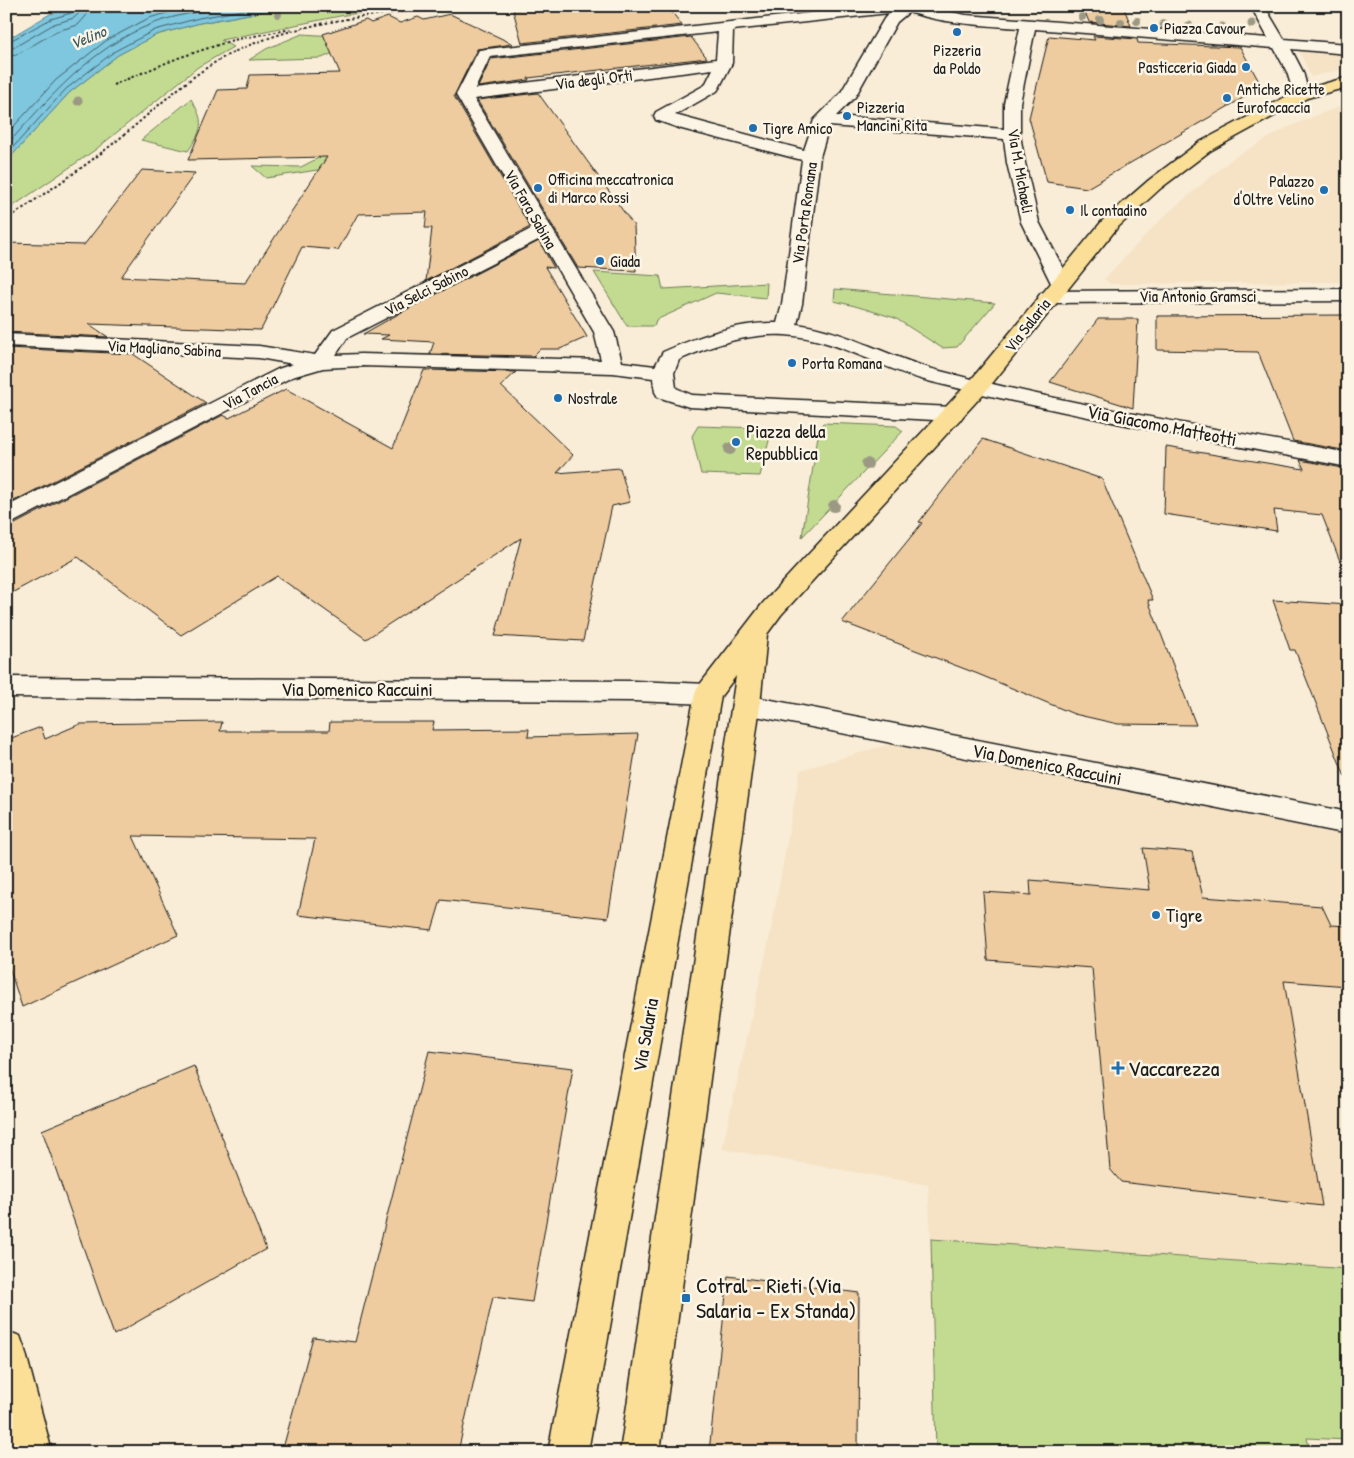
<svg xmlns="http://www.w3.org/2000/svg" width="1354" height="1458" font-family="'Patrick Hand',sans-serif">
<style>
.built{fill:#f6e3c6}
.green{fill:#c2db91;stroke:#6f7c56}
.water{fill:#7ec7de;stroke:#578390}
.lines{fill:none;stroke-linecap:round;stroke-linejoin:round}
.shore{stroke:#43606a;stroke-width:1}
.building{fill:#eecc9f;stroke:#1c1c1c}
.minor-casing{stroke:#1c1c1c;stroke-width:3}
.major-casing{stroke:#1c1c1c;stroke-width:3}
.path{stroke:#1c1c1c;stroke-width:2;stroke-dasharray:2.5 2.5;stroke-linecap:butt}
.minor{fill:#fcf5e5;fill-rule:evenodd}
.major{fill:#fbdf96;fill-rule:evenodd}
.tree{fill:#9b9983}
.poi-dot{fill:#1f6fb2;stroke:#fcf5e5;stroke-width:2}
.labels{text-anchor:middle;stroke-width:5;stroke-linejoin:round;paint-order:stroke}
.far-poi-label{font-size:16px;fill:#1c1c1c;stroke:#fcf5e5;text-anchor:start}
.far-water-label{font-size:16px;font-style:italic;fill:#3e5860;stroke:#fcf5e5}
.far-street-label{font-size:16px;fill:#1c1c1c;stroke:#fcf5e5}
.street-label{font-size:19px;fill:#1c1c1c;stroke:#fcf5e5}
.poi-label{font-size:19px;fill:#1c1c1c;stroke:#fcf5e5;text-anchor:start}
.near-poi-label{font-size:22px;fill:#1c1c1c;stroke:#fcf5e5;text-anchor:start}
</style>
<rect width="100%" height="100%" fill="#f9edd7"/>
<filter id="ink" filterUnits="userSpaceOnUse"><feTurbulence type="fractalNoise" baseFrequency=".02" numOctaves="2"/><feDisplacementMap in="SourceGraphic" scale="10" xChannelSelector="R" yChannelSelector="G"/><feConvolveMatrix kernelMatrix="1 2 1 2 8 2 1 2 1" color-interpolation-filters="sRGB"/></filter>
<g filter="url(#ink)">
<!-- built -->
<path class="built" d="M1299,51L1348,53V68L1311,77Z
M1348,103V282L1111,284L1104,279L1163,217L1233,158L1288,127Z
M890,744L1348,835V1269L931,1239L928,1185L722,1149L770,935L800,770Z"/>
<!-- green -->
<path class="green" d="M293,6H414L345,15L221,40L233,47L198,67L95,150L6,211V162L69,93L118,55L156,35L200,23Z
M302,34L367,38L322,58L249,60L266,49Z
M191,99C205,122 203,129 188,151L141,140Z
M359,137L375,161L266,178L252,166L301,167Z
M594,272L660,276L663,289L767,283L766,298L716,293L656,320L654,326H627Z
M835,289L995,303L957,347L942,348L895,318L855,306L834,301Z
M823,423L896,426L903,431L802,537L819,429Z
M698,426L761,428L771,433L760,476L701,474L692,436Z
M931,1239L1348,1269V1440L1307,1438L1310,1452H936Z"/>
<!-- water -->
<path class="water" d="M77,6H293L200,23L156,35L118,55L69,93L6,162V40L50,14Z"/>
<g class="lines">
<!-- shore -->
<path class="shore" d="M6,43L51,19L71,13L74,6
M6,49L13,48L54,24L74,18L79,13L80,6
M6,57L16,55L57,31L78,25L86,16L88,6
M6,135L56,80L107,40L149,18L192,6
M6,146C48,99 92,47 152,24C177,14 205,11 231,6
M6,155L66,89L115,51L155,30L199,18L266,6"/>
</g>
<!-- building -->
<path class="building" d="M566,6H667L682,25L522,43L513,10Z
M1083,7L1124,8L1131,26L1089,22Z
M450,14L513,44L477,49L454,96L530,227L426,281L432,228H425L427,212L358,214L338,250L302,247L261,330L89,324L108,337L6,332V243L84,245L142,170L195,173L121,277L245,283L327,157L188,160L218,90L247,89L250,75L340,73L323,34L366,20L371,23L388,17L400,23L418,17L424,20Z
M1049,36L1095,40L1093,36L1137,39L1138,43L1240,47L1262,87L1087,188L1047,182L1029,118Z
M691,37L707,58L528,78L529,80L478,87L491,59Z
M538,93L634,226L636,271L578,268L477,100Z
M539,241L554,268L545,267L587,337L560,349H540L533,356L430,354L434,342L381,339L389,335L363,334L402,312Z
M1348,315V451L1293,441L1258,352L1157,350V316Z
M1098,319H1138L1133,408L1050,382Z
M6,348L133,354L206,403L6,505Z
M424,370L516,372L501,386L573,455L557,473L620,468L630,502L612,506L583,641L495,636L521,538L366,639L277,576L181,635L78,557L6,596V526L15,524L223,415L229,418L286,389L393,448Z
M983,439L1102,479L1153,600H1148L1196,725L1118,724L1074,714L978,674L842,622L922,523L919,522Z
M1166,447L1304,469L1300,460L1348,469V574H1345L1322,515L1274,510L1277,531L1164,514Z
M1273,600L1348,605V777H1345L1295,650H1290Z
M222,722L220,731H329L330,722H434L432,730L529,729L528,737L638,734L608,918L441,900L432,930L298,915L315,839L133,836L178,935L22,1007L6,958V740L41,727L45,739L80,724Z
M1143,848L1192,852L1203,897L1322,906L1331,925L1348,926V986L1284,981L1322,1206L1121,1182L1110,1169L1092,968L988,960L983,892L1031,895L1030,880L1150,890Z
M429,1051L573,1068L532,1302L493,1297L458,1452H282L313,1337L355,1342Z
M194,1066L266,1249L114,1335L42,1130Z
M728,1276L859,1293L858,1452H709Z"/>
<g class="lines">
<!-- minor casing -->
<g class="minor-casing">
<path id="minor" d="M873,6H921L966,15L1268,38L1254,12L1256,6H1270L1268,12L1284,39L1348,44V54L1291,49L1303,72L1309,95L1307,98H1295L1287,72L1274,48L1035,29L1020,103V135L1025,163L1039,222L1071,283L1068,287L1061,289L1054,287L1051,283L1021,222L1007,163L1004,139L829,126L820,157L802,304L797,324C848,331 892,359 940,371C1074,406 1212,428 1348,453V467C1209,441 1070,416 932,382C882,370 837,338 785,335C747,333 713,345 679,360L674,373L676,388L692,395L953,407L961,409L964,414L961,419L953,421L689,407L658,397L655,392L653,378L613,373L361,366L323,368L292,377L14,522L6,524V507L278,369L293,364L259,358L6,346V334L259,346L315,355L333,330L533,228L456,95L479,50ZM909,12C944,24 983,25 1020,28L1004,103V129L836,116L855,97L897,22ZM889,13L884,19L840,94L814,120L804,150L675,115L717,91L719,88L732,63L733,30ZM718,32L716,59L475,89L490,57ZM713,69L705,85L656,112L654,116L656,120L682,129L802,160L782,304L777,323C738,322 699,336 663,352L655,366L622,362L614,332L474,99ZM540,239L594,332L601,360L361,354L336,355L347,338Z
M1337,6H1348V12L1339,9Z
M1348,289V301L1048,303L1041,301L1038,297L1041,293L1048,291Z
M6,677L634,681L708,684L718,687L721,694L718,701L708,704L634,701L6,697Z
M746,695L1348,812V834L736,712L732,705L736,698Z"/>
</g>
<!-- major casing -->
<g class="major-casing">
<path id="major" d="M1348,77V87L1307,98L1210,151L1161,188L1117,228L986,391L781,615L767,634L760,705L660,1452H620L736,676L721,696L588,1452H548L695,694L698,687L763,603L970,381L1103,220L1149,180L1198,143L1295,92Z
M6,1331L20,1336L25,1350L52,1452H12L6,1429Z"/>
</g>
<!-- path -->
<path class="path" d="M113,85L178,58L233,40L292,29
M6,220C42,195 79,171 114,143C153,112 189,74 234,52C307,18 388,13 467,6"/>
<!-- minor -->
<use href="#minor" class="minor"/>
<!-- major -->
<use href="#major" class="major"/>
</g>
<!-- trees -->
<g class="tree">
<circle cx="278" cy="14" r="4"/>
<circle cx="1082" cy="17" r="4"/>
<circle cx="1100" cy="20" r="4"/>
<circle cx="1137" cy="21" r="4"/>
<circle cx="1121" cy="22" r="4"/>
<circle cx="1164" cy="24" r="4.5"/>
<circle cx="1252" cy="24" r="4.5"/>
<circle cx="1189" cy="26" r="4.5"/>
<circle cx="1222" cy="27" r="4.5"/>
<circle cx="78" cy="101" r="4.5"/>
<circle cx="730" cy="449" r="6"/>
<circle cx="867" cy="464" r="6"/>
<circle cx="834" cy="506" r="6"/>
</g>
</g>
<!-- markers -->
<g class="poi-dot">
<circle cx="1154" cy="28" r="5"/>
<circle cx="957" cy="32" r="5"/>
<circle cx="1246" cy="67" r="5"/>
<circle cx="1227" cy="98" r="5"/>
<circle cx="847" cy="116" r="5"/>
<circle cx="753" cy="128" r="5"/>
<circle cx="538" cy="188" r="5"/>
<circle cx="1324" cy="190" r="5"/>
<circle cx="1070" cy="210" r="5"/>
<circle cx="600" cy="261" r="5"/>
<circle cx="792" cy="363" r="5"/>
<circle cx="558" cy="398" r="5"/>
<circle cx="736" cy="442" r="5"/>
<circle cx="1156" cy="915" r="5"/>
<path d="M1115.5 1060.5h5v5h5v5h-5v5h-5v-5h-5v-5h5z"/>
<rect x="681" y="1293" width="10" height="10" rx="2.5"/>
</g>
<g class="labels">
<!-- far-poi labels -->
<g class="far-poi-label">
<text x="1164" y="34">Piazza Cavour</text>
<text x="957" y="56" text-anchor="middle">Pizzeria<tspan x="957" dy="18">da Poldo</tspan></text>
<text x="1236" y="73" text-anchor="end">Pasticceria Giada</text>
<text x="1237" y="95">Antiche Ricette<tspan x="1237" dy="18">Eurofocaccia</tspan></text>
<text x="857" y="113">Pizzeria<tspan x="857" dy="18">Mancini Rita</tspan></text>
<text x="763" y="134">Tigre Amico</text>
<text x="548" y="185">Officina meccatronica<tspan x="548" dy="18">di Marco Rossi</tspan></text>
<text x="1314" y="187" text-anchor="end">Palazzo<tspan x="1314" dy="18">d'Oltre Velino</tspan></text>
<text x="1080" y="216">Il contadino</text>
<text x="610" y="267">Giada</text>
<text x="802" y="369">Porta Romana</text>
<text x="568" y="404">Nostrale</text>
</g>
<!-- far-water labels -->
<g class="far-water-label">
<text transform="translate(88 37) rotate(-22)" y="6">Velino</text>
</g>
<!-- far-street labels -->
<g class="far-street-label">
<text transform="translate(594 79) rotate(-7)" y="6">Via degli Orti</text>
<text transform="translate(1021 171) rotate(80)" y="6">Via M. Michaeli</text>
<text transform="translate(531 209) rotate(60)" y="6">Via Fara Sabina</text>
<text transform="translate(804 213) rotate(-82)" y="6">Via Porta Romana</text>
<text transform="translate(426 290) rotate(-27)" y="6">Via Selci Sabino</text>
<text x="1198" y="302">Via Antonio Gramsci</text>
<text transform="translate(1027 325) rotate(-52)" y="6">Via Salaria</text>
<text transform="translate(164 348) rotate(3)" y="6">Via Magliano Sabina</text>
<text transform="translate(250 391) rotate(-28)" y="6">Via Tancia</text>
</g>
<!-- street labels -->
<g class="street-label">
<text transform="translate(1162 425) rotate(11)" y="7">Via Giacomo Matteotti</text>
<text x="357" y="696">Via Domenico Raccuini</text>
<text transform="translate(1047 764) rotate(11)" y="7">Via Domenico Raccuini</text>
<text transform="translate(645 1035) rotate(-80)" y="7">Via Salaria</text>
</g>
<!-- poi labels -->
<g class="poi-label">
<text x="746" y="438">Piazza della<tspan x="746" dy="22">Repubblica</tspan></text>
<text x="1166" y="922">Tigre</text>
</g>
<!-- near-poi labels -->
<g class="near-poi-label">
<text x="1128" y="1076">Vaccarezza</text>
<text x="696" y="1293">Cotral - Rieti (Via<tspan x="696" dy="25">Salaria - Ex Standa)</tspan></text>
</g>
</g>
<!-- margin -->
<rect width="1354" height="1458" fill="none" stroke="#fcf5e5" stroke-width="25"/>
<rect x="12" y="12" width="1329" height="1433" fill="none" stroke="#1c1c1c" stroke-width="2" filter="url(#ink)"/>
</svg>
